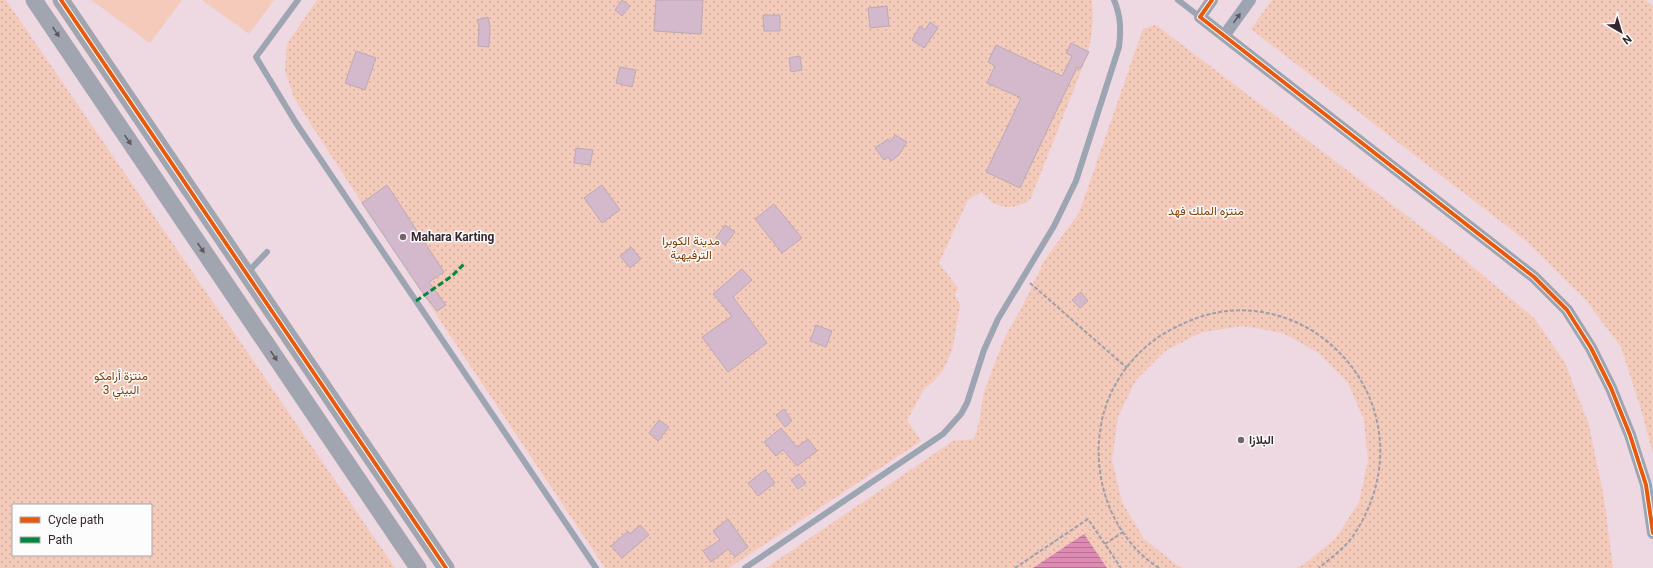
<svg xmlns="http://www.w3.org/2000/svg" width="1653" height="568" font-family="Roboto,Vazirmatn,sans-serif">
<style>
.park{fill:url(#park-dots);fill-rule:evenodd}
.garden{fill:#f4caba}
.water{fill:url(#water-rules)}
.building{fill:#d4b8cc;stroke:#baaab3}
.lines{fill:none;stroke-linecap:round;stroke-linejoin:round}
.path{stroke:#9ca0aa;stroke-width:2;stroke-dasharray:4 2;stroke-linecap:butt}
.lane{stroke:#9ca5b1;stroke-width:6}
.street{stroke:#9ca5b1;stroke-width:12}
.secondary{stroke:#a1a5af;stroke-width:17}
.quiet{stroke:#00873e;stroke-width:3;stroke-dasharray:6 3;stroke-linecap:butt}
.cycleway-casing{stroke:#fcfcfc;stroke-width:6}
.cycleway{stroke:#e8590c;stroke-width:4}
.oneway{fill:#5e5861}
.oneway2{fill:#605860}
.poi-dot{fill:#76646b;stroke:#fcfcfc;stroke-width:1.5}
.labels{text-anchor:middle;stroke-width:3;stroke-linejoin:round;paint-order:stroke}
.park-label{font-size:12px;fill:#7f3d06;stroke:#fcfcfc}
.poi-label{font-size:12px;font-weight:bold;fill:#35252c;stroke:#fcfcfc;text-anchor:start}
</style>
<defs>
<pattern id="park-dots" width="8" height="8" patternUnits="userSpaceOnUse"><rect width="8" height="8" fill="#f4caba"/><path d="M2 2h.1M6 6h.1" fill="none" stroke="#d2ada0" stroke-width="1.8" stroke-linecap="round"/></pattern>
<pattern id="water-rules" width="6" height="5" patternUnits="userSpaceOnUse"><rect width="6" height="5" fill="#df8ab3"/><path d="M0 2.5h6" fill="none" stroke="#b67192"/></pattern>
</defs>
<rect width="100%" height="100%" fill="#eed8e1"/>
<!-- park -->
<path class="park" d="M0,0H6L395,568H0ZM13,505H151V555H13Z
M317,0H1092C1094,20 1092,37 1087,56L1031,198C1022,207 1005,210 994,203C989,200 985,195 981,192L968,200L939,263L958,288L955,295L960,305L952,351L943,370L935,380L924,389L907,420L921,441L729,568H605L362,203L294,98L285,70L287,44Z
M1272,0H1645L1653,6V454L1641,409L1621,347L1585,299L1525,240L1251,29Z
M1156,25L1461,257L1535,319L1565,363L1589,425L1604,498L1613,568H1296L1303,565L1336,538L1359,502L1368,461L1364,420L1348,383L1319,353L1283,333L1243,326L1202,332L1165,351L1136,380L1118,417L1112,460L1122,502L1144,539L1178,566L1184,568H766L953,441L974,439L979,423L984,392L1004,339L1022,307L1044,261L1079,213L1143,29Z"/>
<!-- garden -->
<path class="garden" d="M91,0H182L150,43Z
M202,0H274L249,34Z"/>
<!-- water -->
<path class="water" d="M1084,534L1107,568H1033Z"/>
<!-- building -->
<path class="building" d="M622,0L630,6L622,16L615,10Z
M656,0H703L701,34L654,31Z
M887,6L889,26L870,28L868,8Z
M763,15H780V31H764Z
M488,17L490,26L489,47L478,46L479,26L477,20Z
M930,22L938,28L924,48L912,40L920,26L925,30Z
M1071,43L1089,52L1080,69L1077,67L1020,188L986,172L1021,98L987,83L995,66L988,62L996,45L1062,76L1072,56L1066,53Z
M356,51L376,58L365,90L345,83Z
M800,56L802,70L791,72L789,58Z
M620,67L636,70L632,87L616,83Z
M895,135L907,142L899,155L891,161L888,157L884,160L875,148L888,139L890,142Z
M576,148L593,150L590,165L574,163Z
M387,185L444,272L429,282L446,305L437,311L420,289L362,203Z
M602,185L620,210L602,223L584,198Z
M774,204L802,238L782,253L755,219Z
M725,225L735,232L725,245L716,238Z
M631,247L641,259L630,268L620,256Z
M742,269L752,280L733,297L767,343L728,372L702,337L732,316L713,294Z
M1081,292L1088,301L1080,308L1072,300Z
M816,325L832,331L826,347L810,341Z
M784,409L792,421L785,427L776,415Z
M659,420L669,427L658,441L649,433Z
M781,428L797,447L808,439L817,451L797,466L783,450L776,456L764,442Z
M765,470L775,483L758,496L748,483Z
M799,474L806,483L798,489L791,480Z
M728,519L748,547L735,557L728,549L711,562L703,551L720,540L713,531Z
M640,525L649,535L622,558L611,546L628,531L630,534Z"/>
<g class="lines">
<!-- path -->
<path class="path" d="M1030,283L1127,368
M1105,544L1123,532
M1015,568L1088,519L1121,568
M1159,568C1123,545 1102,504 1099,462C1099,455 1098,448 1099,441C1100,432 1101,421 1104,412C1114,376 1142,343 1176,327C1192,319 1209,313 1227,311C1316,302 1391,382 1379,469C1376,492 1368,513 1355,533C1346,547 1332,557 1319,568"/>
<!-- lane -->
<path class="lane" d="M298,0L256,57L296,123L596,568
M1178,0L1200,17
M247,273L267,252
M745,568L943,434L961,414L967,403L984,350L998,319L1054,226L1076,181L1119,47C1121,30 1121,16 1114,0"/>
<!-- street -->
<path class="street" d="M1212,0L1200,17L1534,277L1567,310L1591,348L1611,388L1630,435L1646,485L1653,533
M1224,36L1250,0"/>
<!-- secondary -->
<path class="secondary" d="M34,0L418,568
M61,0L446,568"/>
<!-- quiet -->
<path class="quiet" d="M416,301L452,276L464,264"/>
<!-- cycleway casing -->
<g class="cycleway-casing">
<path id="cycleway" d="M61,0L446,568
M1212,0L1200,17L1534,277L1567,310L1591,348L1611,388L1630,435L1646,485L1653,533"/>
</g>
<!-- cycleway -->
<use href="#cycleway" class="cycleway"/>
</g>
<!-- one-way arrows -->
<defs><path id="oneway-solid" d="M-6-.8H1V-3.2L6.5 0L1 3.2V.8H-6Z"/></defs>
<use class="oneway" href="#oneway-solid" transform="translate(1237 18) rotate(-54)"/>
<g class="oneway2">
<use href="#oneway-solid" transform="translate(56 32) rotate(56)"/>
<use href="#oneway-solid" transform="translate(128 140) rotate(56)"/>
<use href="#oneway-solid" transform="translate(201 248) rotate(56)"/>
<use href="#oneway-solid" transform="translate(274 356) rotate(56)"/>
</g>
<!-- markers -->
<g class="poi-dot">
<circle cx="403" cy="237" r="4"/>
<circle cx="1241" cy="440" r="4"/>
</g>
<g class="labels">
<!-- park labels -->
<g class="park-label">
<text x="1206" y="215">منتزه الملك فهد</text>
<text x="691" y="245">مدينة الكوبرا<tspan x="691" dy="14">الترفيهية</tspan></text>
<text x="121" y="380">منتزة أرامكو<tspan x="121" dy="14">البيئي 3</tspan></text>
</g>
<!-- poi labels -->
<g class="poi-label">
<text x="411" y="241">Mahara Karting</text>
<text x="1249" y="444">البلازا</text>
</g>
</g>
<!-- legend -->
<rect x="12" y="504" width="140" height="52" fill="#fcfcfc" stroke="#aca6a9"/>
<rect x="20" y="517" width="20" height="6" fill="#e8590c" stroke="#aca6a9"/>
<text x="48" y="524" font-size="12" fill="#35252c">Cycle path</text>
<rect x="20" y="537" width="20" height="6" fill="#00873e" stroke="#aca6a9"/>
<text x="48" y="544" font-size="12" fill="#35252c">Path</text>
<!-- north arrow -->
<g transform="translate(1621 32) rotate(142)" stroke="#fcfcfc" stroke-width="3" paint-order="stroke">
<path d="M0-3L7 15L0 10L-7 15Z" fill="#35252c"/>
<text y="-6" font-size="11" font-weight="bold" text-anchor="middle" fill="#35252c">N</text>
</g>
</svg>
